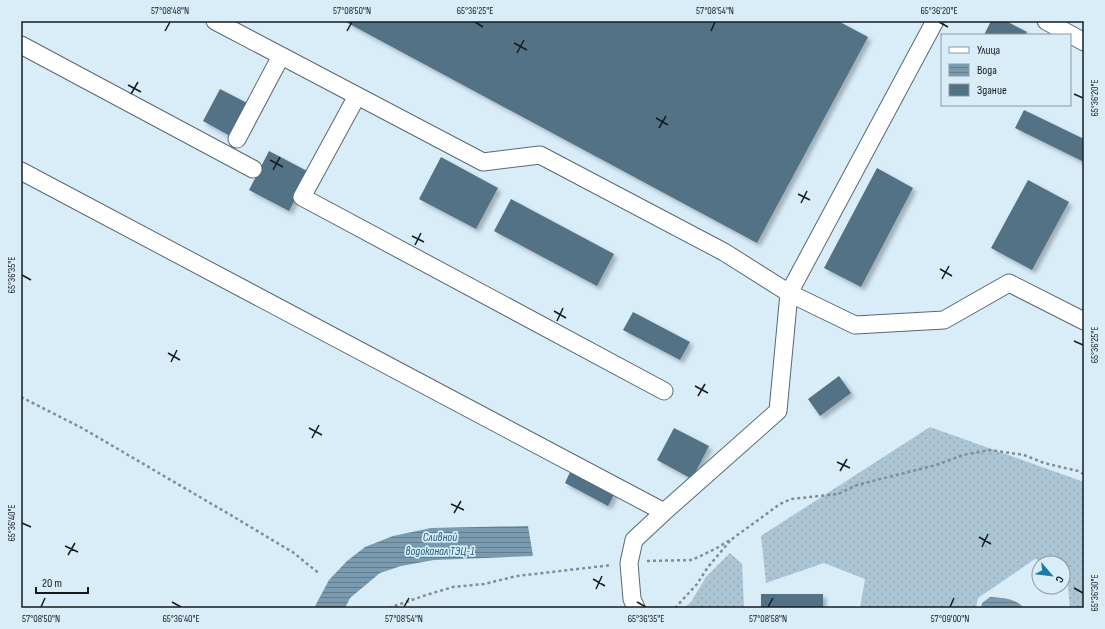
<svg xmlns="http://www.w3.org/2000/svg" width="1105" height="629" font-family="'Sofia Sans Condensed',sans-serif">
<style>
.grass{fill:url(#grass-dots)}
.water{fill:url(#water-rules)}
.building{fill:#527285;filter:url(#shadow)}
.lines{fill:none;stroke-linecap:round;stroke-linejoin:round}
.minor-casing{stroke:#586974;stroke-width:19}
.path{stroke:#7f8d95;stroke-width:2.5;stroke-dasharray:3 3;stroke-linecap:butt}
.minor{stroke:#fff;stroke-width:17}
.ticks{fill:none;stroke:#151c20;stroke-width:1.5}
.labels{text-anchor:middle;stroke-width:3.5;stroke-linejoin:round;paint-order:stroke}
.water-label{font-size:12px;font-style:italic;fill:#225c7b;stroke:#d9edf9}
.neatline{fill:none;stroke:#151c20;stroke-width:1.5}
.ticks-label{font-size:10px;text-anchor:middle;fill:#151c20}
</style>
<defs>
<pattern id="grass-dots" width="8" height="8" patternUnits="userSpaceOnUse"><rect width="8" height="8" fill="#abc5d5"/><path d="M2 2h.1M6 6h.1" fill="none" stroke="#92a9b7" stroke-width="1.8" stroke-linecap="round"/></pattern>
<pattern id="water-rules" width="6" height="5" patternUnits="userSpaceOnUse"><rect width="6" height="5" fill="#7a9baf"/><path d="M0 2.5h6" fill="none" stroke="#637e8e"/></pattern>
<filter id="shadow"><feDropShadow dx="3.5" dy="3.5" stdDeviation="2" flood-color="#0004"/></filter>
</defs>
<rect width="100%" height="100%" fill="#d9edf9"/>
<!-- grass -->
<path class="grass" d="M930,427L1084,482V608H1070L1066,567L1063,566V563H1051L1035,559L978,598L976,608H860L865,579L824,563L766,583L761,536Z
M730,553L742,564L744,608H684L691,602L706,577Z"/>
<!-- water -->
<path class="water" d="M528,526L533,556L434,560L401,566L380,573L350,598L345,608H314L329,580L347,561L365,547L393,536L431,528Z
M990,597C1002,598 1016,598 1024,608H981L982,603Z"/>
<!-- building -->
<path class="building" d="M344,21H838L868,37L757,243Z
M991,21H1006L1027,32L1025,35H984Z
M220,89L249,104L232,137L203,121Z
M1024,110L1084,139V162L1015,128Z
M269,151L309,172L289,211L249,190Z
M441,157L498,188L476,229L419,199Z
M877,168L913,188L861,287L824,268Z
M1028,180L1069,202L1032,270L991,248Z
M511,199L614,254L597,286L494,231Z
M633,312L690,342L680,360L623,330Z
M839,376L851,393L820,416L808,399Z
M674,428L709,446L692,479L657,460Z
M571,470L615,493L608,506L565,483Z
M761,594H823V608H761Z"/>
<g class="lines">
<!-- minor casing -->
<g class="minor-casing">
<path id="minor" d="M215,21L483,162L540,155L724,252L789,293L935,21
M1046,21L1084,42
M21,45L253,169
M357,96L302,197L664,391
M237,139L281,56
M21,171L664,512L778,411L789,293L855,325L944,320L1009,283L1084,321
M636,608L632,599L629,563L634,540L664,512"/>
</g>
<!-- path -->
<path class="path" d="M21,397L82,428L234,517L294,553L306,563L320,574
M647,561L692,560L715,549L732,539L780,504L791,499L838,494L857,485L936,465L963,455L990,450L1024,455L1044,463L1078,471L1084,474
M389,608L426,595L453,587L484,584L517,576L612,565
M675,608L697,584L708,567L730,541"/>
<!-- minor -->
<use href="#minor" class="minor"/>
</g>
<!-- ticks -->
<path class="ticks" d="M475,22L483,27M939,22L948,27M165,31L170,22M347,31L352,22M711,31L715,22M514,43L527,50M517,53L524,40M128,85L141,92M131,94L138,82M1074,94L1083,98M656,118L668,125M659,128L666,116M270,160L283,167M273,170L280,157M798,194L810,200M801,203L807,191M412,236L424,242M415,245L421,233M940,269L952,276M22,275L31,280M942,279L949,266M554,311L566,318M557,321L563,308M1074,341L1083,345M168,353L180,360M171,362L177,350M695,386L708,393M698,396L705,384M309,428L322,435M312,438L319,425M837,462L850,468M840,471L847,459M451,504L464,510M454,513L461,501M22,523L31,527M979,537L991,544M65,546L78,552M982,547L988,534M68,555L75,543M593,579L605,586M1074,588L1083,593M596,589L602,576M172,602L181,607M637,602L646,607M41,607L45,598M404,607L409,598M768,607L773,598M950,607L954,598"/>
<g class="labels">
<!-- water labels -->
<g class="water-label">
<text x="440" y="541">Сливной<tspan x="440" dy="14">водоканал ТЭЦ-1</tspan></text>
</g>
</g>
<!-- border -->
<rect width="1105" height="629" fill="none" stroke="#d9edf9" stroke-width="44"/>
<!-- legend -->
<rect x="941" y="34" width="130" height="72" fill="#d9edf9" stroke="#8b99a2"/>
<rect x="949" y="47" width="20" height="6" fill="#ffffff" stroke="#8b99a2"/>
<text x="977" y="54" font-size="12" fill="#151c20">Улица</text>
<rect x="949" y="64" width="20" height="12" fill="url(#water-rules)" stroke="#8b99a2"/>
<text x="977" y="74" font-size="12" fill="#151c20">Вода</text>
<rect x="949" y="84" width="20" height="12" fill="#527285" stroke="#8b99a2"/>
<text x="977" y="94" font-size="12" fill="#151c20">Здание</text>
<!-- north arrow -->
<g transform="translate(1051 575) rotate(118)"><circle r="19" fill="#d9edf9" stroke="#8b99a2"/>
<path d="M0-3L7 15L0 10L-7 15Z" fill="#1b7aa7"/>
<text y="-6" font-size="11" font-weight="bold" text-anchor="middle" fill="#151c20">С</text>
</g>
<!-- scale -->
<path d="M36 587v6h52v-6" fill="none" stroke="#151c20" stroke-width="2"/>
<text x="42" y="587" font-size="12" fill="#151c20" stroke="#d9edf9" stroke-width="3" paint-order="stroke">20 m</text>
<rect x="22" y="22" width="1061" height="585" class="neatline"/>
<g class="ticks-label">
<text x="170" y="14">57°08'48"N</text>
<text x="352" y="14">57°08'50"N</text>
<text x="475" y="14">65°36'25"E</text>
<text x="715" y="14">57°08'54"N</text>
<text x="939" y="14">65°36'20"E</text>
<text transform="translate(1094 98) rotate(-90)" y="4">65°36'20"E</text>
<text transform="translate(11 275) rotate(-90)" y="4">65°36'35"E</text>
<text transform="translate(1094 345) rotate(-90)" y="4">65°36'25"E</text>
<text transform="translate(11 523) rotate(-90)" y="4">65°36'40"E</text>
<text transform="translate(1094 593) rotate(-90)" y="4">65°36'30"E</text>
<text x="41" y="622">57°08'50"N</text>
<text x="181" y="622">65°36'40"E</text>
<text x="404" y="622">57°08'54"N</text>
<text x="646" y="622">65°36'35"E</text>
<text x="768" y="622">57°08'58"N</text>
<text x="950" y="622">57°09'00"N</text>
</g>
</svg>
